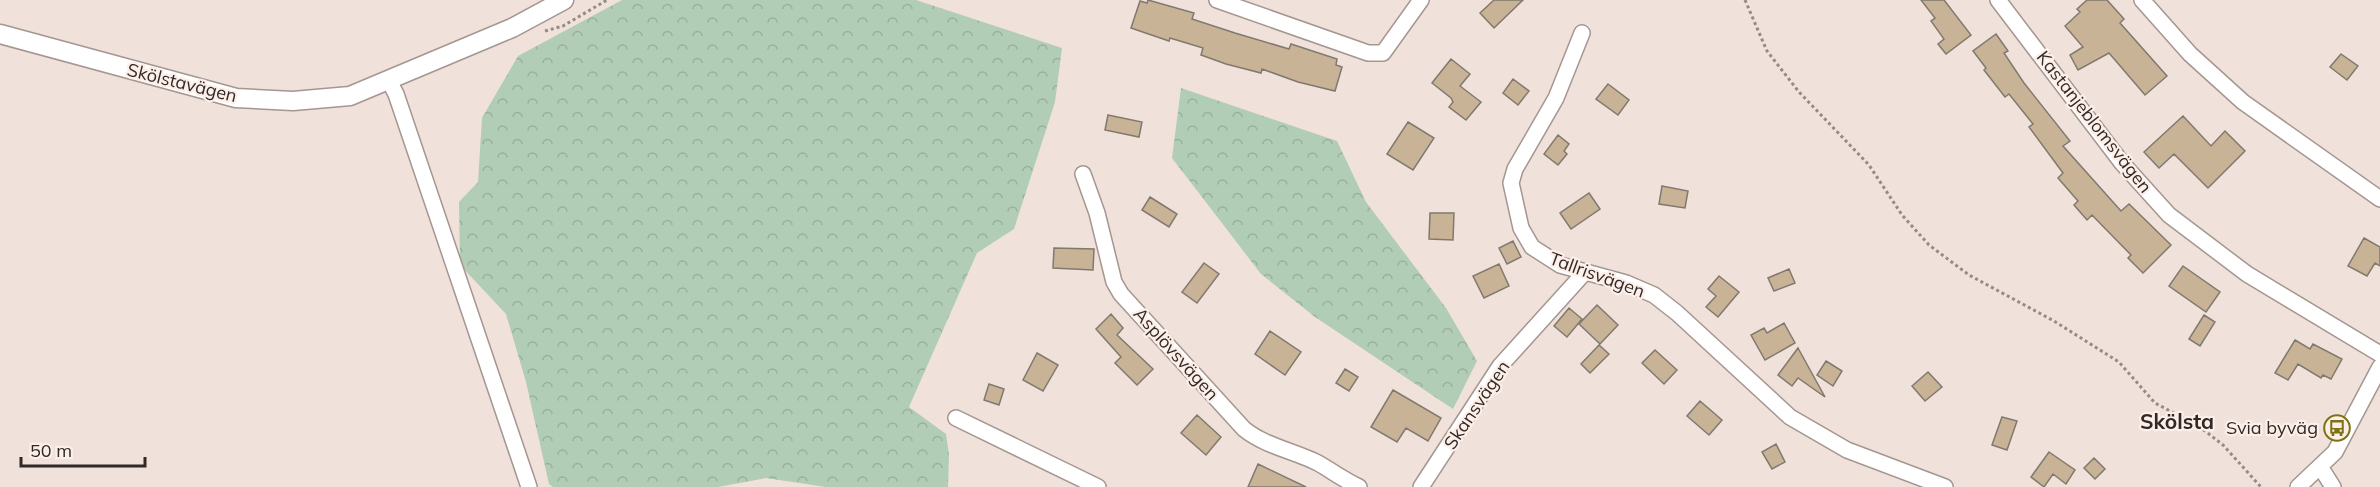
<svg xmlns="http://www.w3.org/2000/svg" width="2380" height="487" font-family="Mulish,sans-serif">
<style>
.forest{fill:url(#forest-crowns)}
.building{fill:#c8b397;stroke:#80796e;stroke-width:1.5}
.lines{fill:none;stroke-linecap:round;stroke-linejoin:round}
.minor-casing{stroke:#a49690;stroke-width:18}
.tertiary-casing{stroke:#a49690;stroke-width:21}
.path{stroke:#958a86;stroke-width:3;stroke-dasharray:3 3;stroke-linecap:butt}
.minor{stroke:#fff;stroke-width:15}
.tertiary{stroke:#fff;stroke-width:18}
.labels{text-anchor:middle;stroke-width:4.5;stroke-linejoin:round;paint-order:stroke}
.street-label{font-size:18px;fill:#2f2927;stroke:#fdeee8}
.poi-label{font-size:18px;fill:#2f2927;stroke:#fdeee8;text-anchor:end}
.quarter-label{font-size:21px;font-weight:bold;fill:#2f2927;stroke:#fdeee8}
</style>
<defs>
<pattern id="forest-crowns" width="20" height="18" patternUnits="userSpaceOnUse" patternTransform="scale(1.5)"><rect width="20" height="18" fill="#b2cdb5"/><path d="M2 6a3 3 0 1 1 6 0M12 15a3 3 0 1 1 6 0" fill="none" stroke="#99b09c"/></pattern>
</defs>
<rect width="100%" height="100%" fill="#f0e1db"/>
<!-- forest -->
<path class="forest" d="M622,0H916L1062,48L1055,102L1014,229L977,253L909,407L946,434L949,455L948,487H826L766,478L718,487H553L549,484L526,382L506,314L460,265L459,202L478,182L482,118L518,56Z
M1181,88L1337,141L1366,202L1446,308L1477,361L1453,409L1315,317L1261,274L1172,158Z"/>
<!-- building -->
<path class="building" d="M1148,0L1194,13L1192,19L1235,33L1289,49L1291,44L1337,59L1336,65L1342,67L1335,91L1298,82L1262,69L1261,73L1226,64L1201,55L1203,48L1170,38L1169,41L1131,28L1140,1L1147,3Z
M1494,0H1523L1494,28L1480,13Z
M1921,0H1944L1971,35L1946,54L1938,44L1944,39L1931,21L1935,18Z
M2087,0H2107L2124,19L2120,23L2167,76L2145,95L2109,53L2078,70L2070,55L2083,47L2065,26L2080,12L2077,9Z
M1996,34L2008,51L2004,53L2024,83L2070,141L2063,146L2121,211L2129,204L2171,245L2143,273L2128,258L2131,255L2092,215L2087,220L2074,205L2078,201L2058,178L2063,173L2029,127L2033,124L2009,94L2005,97L1984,70L1986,68L1973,51Z
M2341,54L2358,66L2347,80L2330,67Z
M1451,59L1470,74L1460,86L1481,102L1466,120L1449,107L1453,102L1451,98L1432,83Z
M1513,79L1529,91L1518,105L1503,93Z
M1608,84L1629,100L1618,115L1596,99Z
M1108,115L1142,122L1139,137L1105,130Z
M2183,116L2211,146L2225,131L2245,151L2208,188L2174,154L2159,168L2144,152Z
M1408,122L1434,138L1413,170L1387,154Z
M1558,135L1569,144L1564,151L1567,154L1558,165L1544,154Z
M1662,186L1688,191L1685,208L1659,204Z
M1589,193L1600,209L1571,229L1560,213Z
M1150,197L1177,214L1169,227L1142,210Z
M1430,213H1454L1453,240L1429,239Z
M2364,238L2380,247V266L2375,263L2367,276L2348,266Z
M1513,241L1521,257L1507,264L1499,248Z
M1054,248L1094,249L1093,270L1053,268Z
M1204,263L1219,274L1197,303L1182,292Z
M1499,264L1509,286L1484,298L1473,276Z
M2183,266L2220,292L2206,312L2169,286Z
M1789,269L1795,283L1774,291L1768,278Z
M1719,276L1739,292L1718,317L1706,307L1716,296L1708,289Z
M1597,305L1618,325L1600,344L1579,324Z
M1569,308L1582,319L1567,337L1554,326Z
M1111,314L1123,328L1117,335L1153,369L1137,385L1115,363L1121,357L1096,329Z
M2204,315L2215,322L2200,346L2189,339Z
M1784,323L1795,343L1765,360L1751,335L1764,328L1767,333Z
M1270,331L1301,352L1285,375L1255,354Z
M2295,340L2310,349L2313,344L2342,359L2331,379L2323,375L2321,378L2298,364L2288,380L2275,373Z
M1599,345L1609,354L1590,373L1581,364Z
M1798,348L1825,397L1798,378L1792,386L1778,375Z
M1655,350L1677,370L1664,384L1642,363Z
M1037,353L1058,365L1043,391L1023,380Z
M1826,361L1842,371L1833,386L1817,375Z
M1345,369L1358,377L1349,391L1336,383Z
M1928,372L1942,387L1925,401L1912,386Z
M989,384L1004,389L999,405L984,400Z
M1393,390L1441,418L1428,441L1406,428L1397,442L1371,427Z
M1700,401L1722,420L1709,435L1687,416Z
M1197,415L1221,437L1206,455L1181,433Z
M2002,417L2017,421L2007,450L1992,445Z
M1776,444L1785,462L1772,469L1762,452Z
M2049,452L2075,470L2066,484L2053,474L2044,487L2031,477Z
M2094,458L2105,469L2095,479L2084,468Z
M1258,464L1306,487H1248Z"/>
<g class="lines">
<!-- minor casing -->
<g class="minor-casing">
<path id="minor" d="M1217,0L1368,53H1383L1421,0
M1998,0L2122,163L2169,215L2247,274L2380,354
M2142,0L2190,54L2243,102L2380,199
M1582,33L1556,98L1515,169L1511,183L1521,228L1532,247L1560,265L1626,283L1654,295L1677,313L1790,417L1847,450L1945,487
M389,81L396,94L529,487
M1083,174L1097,213L1114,282L1121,294L1244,429C1265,446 1294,451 1318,463C1332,471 1344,480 1359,487
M956,418L1098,487
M2321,468L2333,487
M1421,487L1500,366L1585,272
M2298,487L2335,452L2380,367"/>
</g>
<!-- tertiary casing -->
<g class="tertiary-casing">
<path id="tertiary" d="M0,34L236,98L293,101L350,96L512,28L564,0"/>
</g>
<!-- path -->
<path class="path" d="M1745,0L1767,51L1799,92L1869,165L1902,215L1929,245L1969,275L2054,321L2119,362L2155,403L2200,427L2223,445L2261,487
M545,31L563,26L607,0"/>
<!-- minor -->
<use href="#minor" class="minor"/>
<!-- tertiary -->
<use href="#tertiary" class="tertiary"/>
</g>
<!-- icons -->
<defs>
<g id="bus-ring" transform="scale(1.35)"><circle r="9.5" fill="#fdeee8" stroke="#7c7316" stroke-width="1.5"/><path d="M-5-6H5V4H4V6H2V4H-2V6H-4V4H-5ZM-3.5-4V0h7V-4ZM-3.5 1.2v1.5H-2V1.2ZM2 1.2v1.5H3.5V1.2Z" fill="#7c7316"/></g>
</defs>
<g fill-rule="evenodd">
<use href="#bus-ring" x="2337" y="428"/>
</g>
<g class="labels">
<!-- street labels -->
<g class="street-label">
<text transform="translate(182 83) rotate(14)" y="6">Skölstavägen</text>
<text transform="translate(2094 122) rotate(52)" y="6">Kastanjeblomsvägen</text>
<text transform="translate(1597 275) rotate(20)" y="6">Tallrisvägen</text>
<text transform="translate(1176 354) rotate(48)" y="6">Asplövsvägen</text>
<text transform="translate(1477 405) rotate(-56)" y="6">Skansvägen</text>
</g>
<!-- poi labels -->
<g class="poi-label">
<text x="2318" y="434">Svia byväg</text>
</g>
<!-- quarter labels -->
<g class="quarter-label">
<text x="2177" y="429">Skölsta</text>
</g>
</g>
<!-- scale -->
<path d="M21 457v9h124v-9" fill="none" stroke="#2f2927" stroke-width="3"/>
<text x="30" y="457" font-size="18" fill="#2f2927" stroke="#fdeee8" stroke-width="4.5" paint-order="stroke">50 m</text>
</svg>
